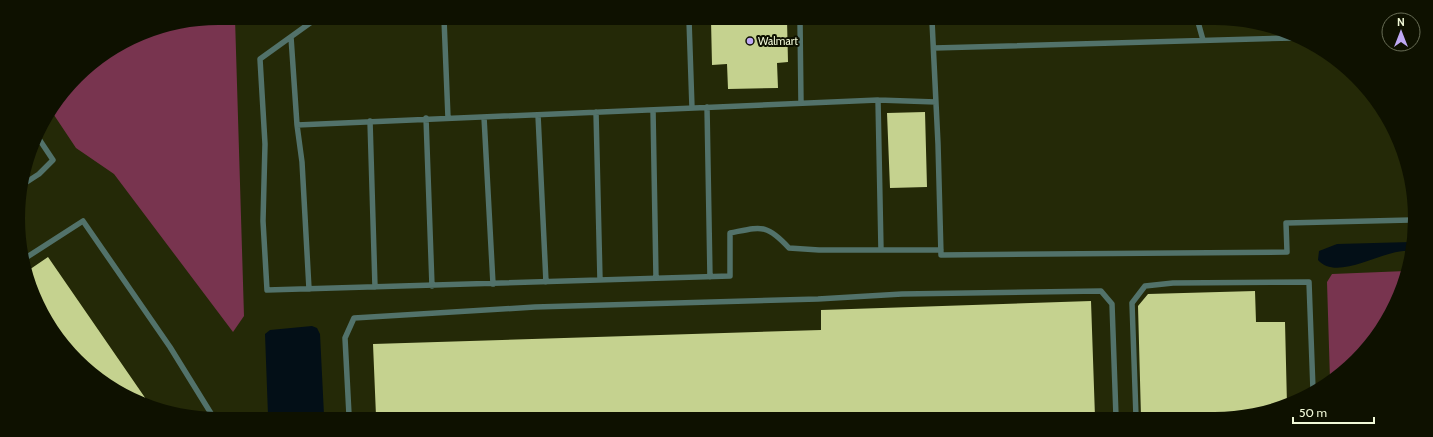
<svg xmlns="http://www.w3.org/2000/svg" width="1433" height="437" font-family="Cabin,sans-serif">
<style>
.green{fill:#78344f}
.water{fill:#030f17}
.building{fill:#c5d28f}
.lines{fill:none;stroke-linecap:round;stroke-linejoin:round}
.service{stroke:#52726a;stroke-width:5.5}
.poi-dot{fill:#bfa9f4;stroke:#0e1100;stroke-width:1.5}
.labels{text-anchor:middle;stroke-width:4;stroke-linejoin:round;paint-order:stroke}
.poi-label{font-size:11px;fill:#f1f9d7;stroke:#0e1100;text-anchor:start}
</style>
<rect width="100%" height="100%" fill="#242907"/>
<!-- green -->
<path class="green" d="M218,18H235L244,316L233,332L114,174L76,148L52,112L86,68L142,33Z
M1406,271L1388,319L1347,369L1330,380L1327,282L1332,274Z"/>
<!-- water -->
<path class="water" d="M1411,242V251C1386,247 1338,283 1318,260L1319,251L1337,244Z
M312,326L317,328L320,334L324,415H268L265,334L270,330Z"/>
<!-- building -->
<path class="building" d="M711,20H787L788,62L777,63L778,88L728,89L727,64L712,65Z
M925,112L927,187L890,188L887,113Z
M48,257L148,402L107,385L52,330L26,272Z
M1255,291L1256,322H1285L1287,405L1240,417H1141L1138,306L1148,294Z
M1091,301L1095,417L376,416L373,344L821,330V310Z"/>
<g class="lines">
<!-- service -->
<path class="service" d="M317,18L260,59L265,144L263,221L267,290L730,276V233C761,227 766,223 789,248L819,250H941
M444,19L448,118
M689,20L692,108
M800,20L801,103
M444,21L526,19
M932,21L938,144L941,255L1287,252L1286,223L1411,220
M933,22L964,21
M1198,22L1203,40
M291,37L297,125L878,100
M934,48L1292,38
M707,107L710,277
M653,110L656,278
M596,112L600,280
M538,115L546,282
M484,117L493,284
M426,118L432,286
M370,121L375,287
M297,125L302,162L309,289
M22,185L39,174L53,160L37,136
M881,250L878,100L936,102
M24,259L83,221L170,347L212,415
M349,415L345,338L354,318L535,307L818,299L902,294L1101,291L1112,304L1116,417
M1136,417L1132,303L1145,286L1173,283L1309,282L1313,390"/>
</g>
<!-- markers -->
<circle class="poi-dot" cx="750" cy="41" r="4"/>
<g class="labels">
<!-- poi labels -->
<g class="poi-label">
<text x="758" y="45">Walmart</text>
</g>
</g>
<!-- crop -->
<path d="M0 0H1433V437H0ZM218 25H1215A193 193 0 0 1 1408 218V219A193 193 0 0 1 1215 412H218A193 193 0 0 1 25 219V218A193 193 0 0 1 218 25Z" fill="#0e1100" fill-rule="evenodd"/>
<!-- north arrow -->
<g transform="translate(1401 32)"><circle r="19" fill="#0e1100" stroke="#696e56"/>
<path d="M0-3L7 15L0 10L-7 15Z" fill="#bfa9f4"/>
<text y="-6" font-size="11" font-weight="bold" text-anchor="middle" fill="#f1f9d7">N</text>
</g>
<!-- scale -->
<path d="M1293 417v6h81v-6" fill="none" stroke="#f1f9d7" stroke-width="2"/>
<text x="1299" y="417" font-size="12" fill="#f1f9d7" stroke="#0e1100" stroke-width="3" paint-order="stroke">50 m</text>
</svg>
